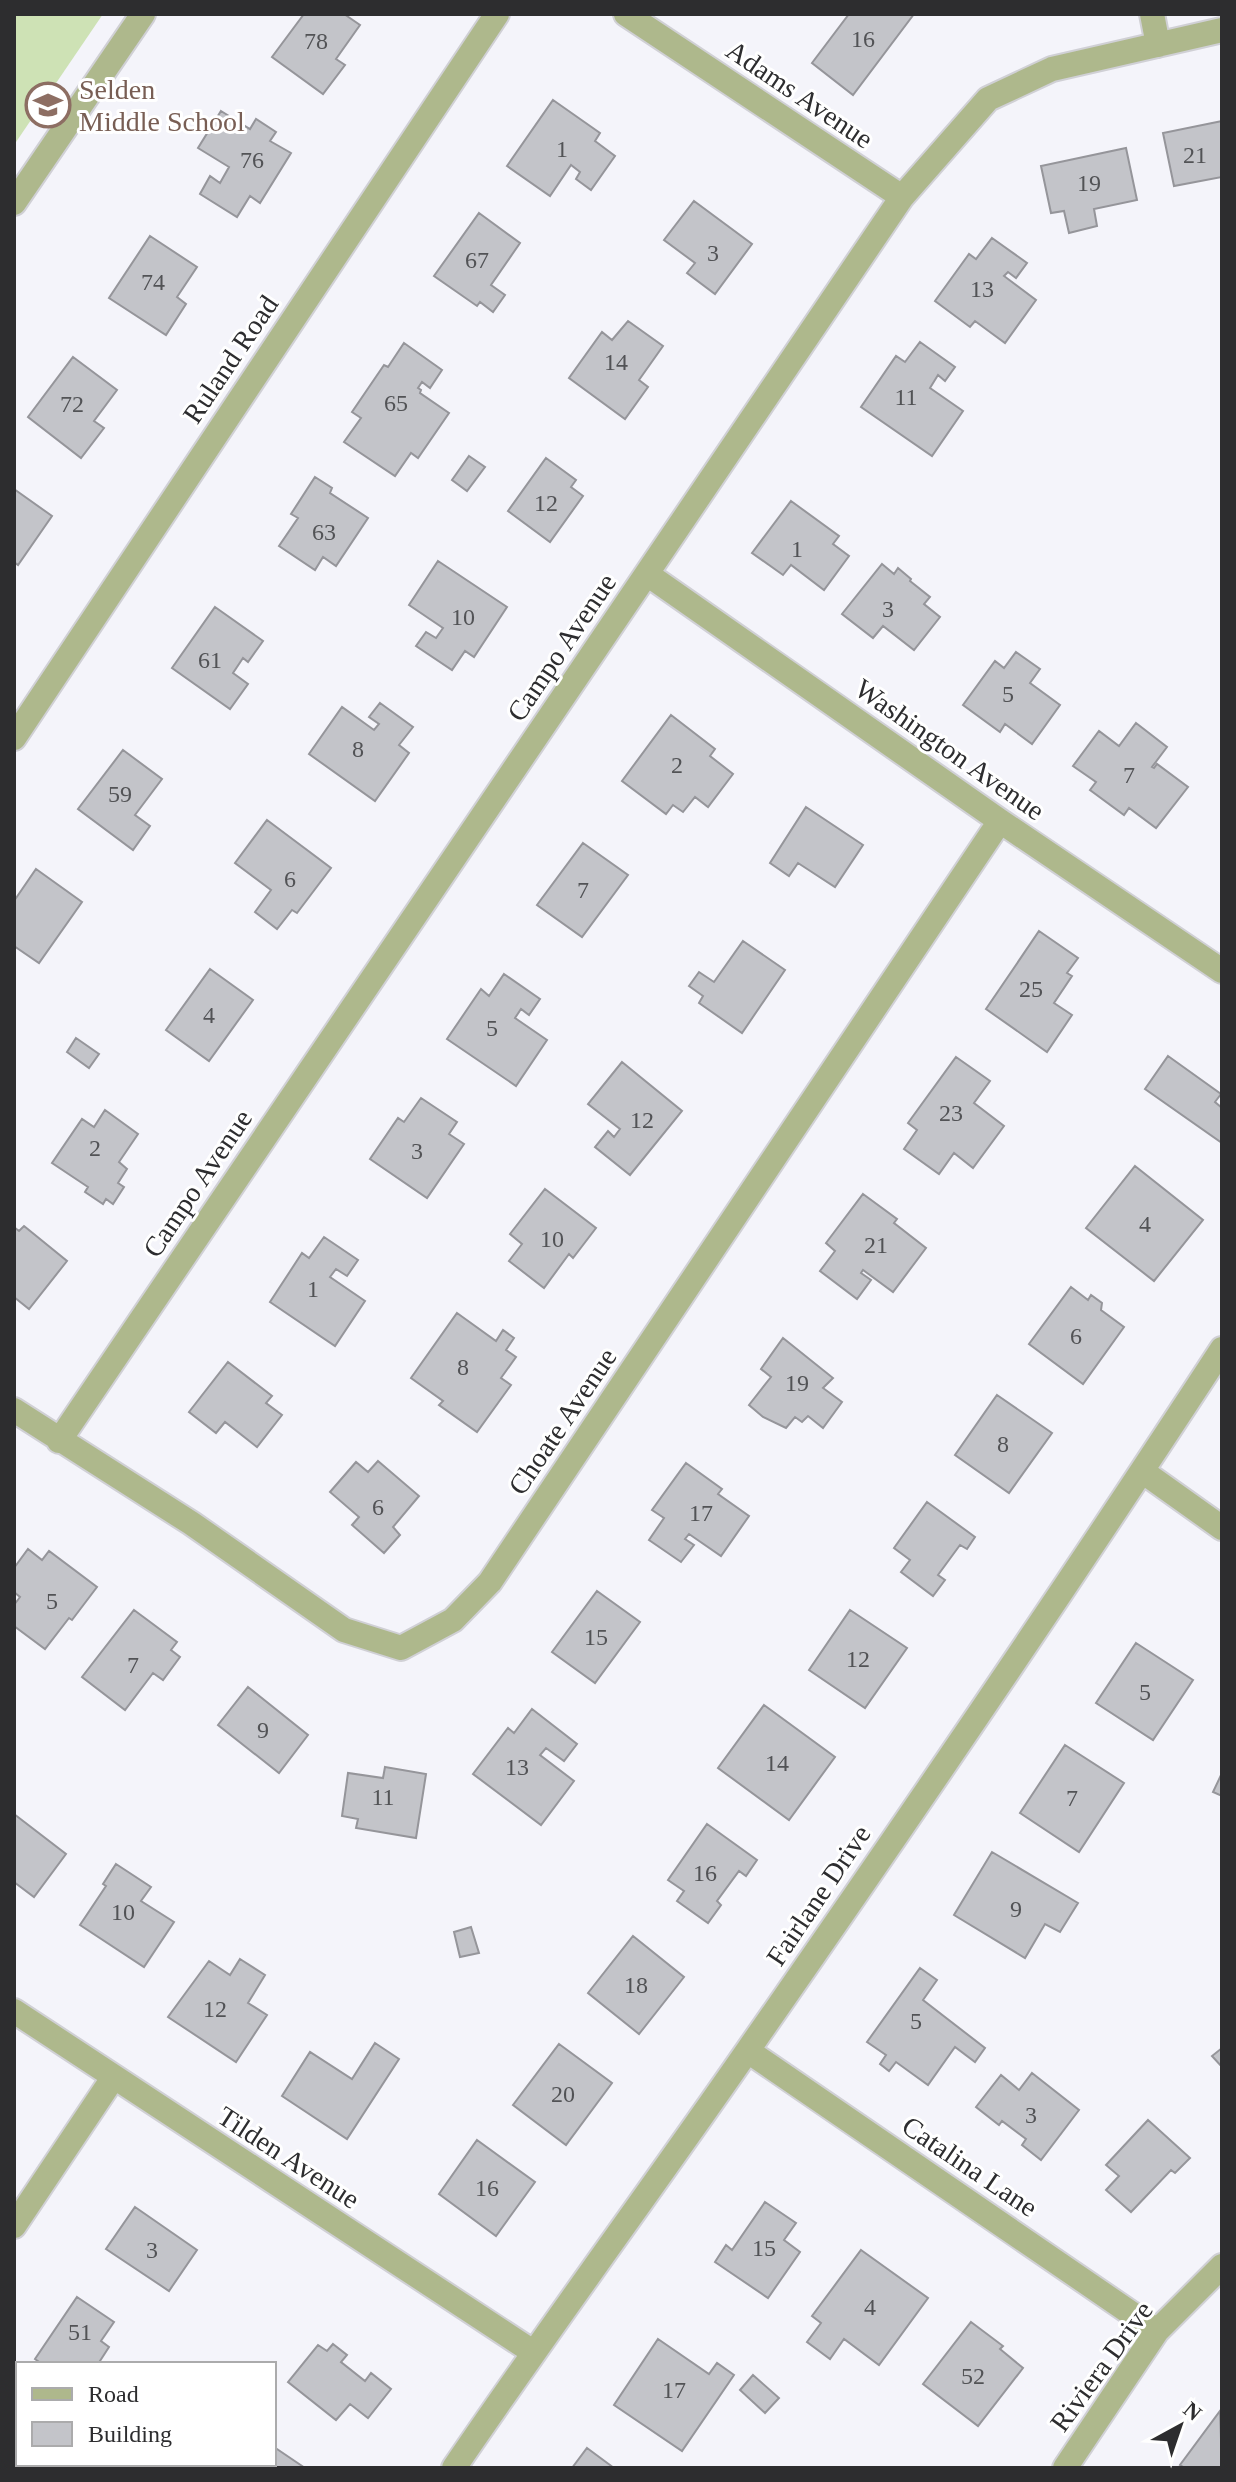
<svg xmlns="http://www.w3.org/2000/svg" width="1236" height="2482" font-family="'Times New Roman',serif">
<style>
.green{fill:#cee2b5}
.building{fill:#c3c4c9;stroke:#95959a;stroke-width:2}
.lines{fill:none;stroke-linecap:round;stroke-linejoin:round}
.minor-casing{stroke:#d0d0d5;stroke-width:28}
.minor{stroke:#aeb88c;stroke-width:24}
.labels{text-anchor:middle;stroke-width:6;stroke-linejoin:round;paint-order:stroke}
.number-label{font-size:24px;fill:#525356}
.education-label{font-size:28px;fill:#785e54;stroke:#fff;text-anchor:start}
.street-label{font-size:28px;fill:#2d2d2f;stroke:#fff}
</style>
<rect width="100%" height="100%" fill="#f4f4fa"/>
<!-- green -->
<path class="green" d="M14,14H103L14,145Z"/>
<!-- building -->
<path class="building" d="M304,14H344L360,25L336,59L345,65L323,94L272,57Z
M849,14H914L853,95L812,63Z
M553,100L600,133L595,141L615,156L591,190L576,179L580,172L571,165L550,196L507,166Z
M221,111L250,129L256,119L276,132L270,141L291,153L260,203L250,196L237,217L200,194L210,176L220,183L229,167L198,148Z
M1222,121V177L1174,186L1163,133Z
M1126,148L1137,200L1094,209L1097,226L1069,233L1064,211L1051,213L1041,166Z
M694,201L752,244L715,294L687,273L695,263L664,240Z
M479,213L520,243L491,285L505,295L493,312L480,302L477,306L434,276Z
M150,236L197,267L177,297L186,304L166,335L109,298Z
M992,238L1027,263L1016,278L1008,272L1004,276L1036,300L1005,343L975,321L970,327L935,301L969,254L976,259Z
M628,321L663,346L639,380L648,387L625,419L569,378L602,332L612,340Z
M920,342L955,367L945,381L938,375L930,388L963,411L932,456L861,407L896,356L905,362Z
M404,343L442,370L430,388L422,382L418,388L421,390L420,393L449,413L418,458L411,453L395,476L344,442L361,418L352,412L384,365L388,367Z
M73,357L117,390L94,421L104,428L81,458L28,417Z
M469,456L485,467L467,491L452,480Z
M546,458L576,480L571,487L583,496L550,542L508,511Z
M315,477L332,488L330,493L368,518L336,566L323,557L315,570L279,546L298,518L291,514Z
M14,489L52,516L18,565L14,562Z
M791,501L839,536L833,544L849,556L824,590L791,565L783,575L752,553Z
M438,561L507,607L474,657L465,651L452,670L416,646L426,632L436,638L443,628L409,605Z
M882,564L894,574L898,568L911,579L910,581L930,597L924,604L940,617L914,650L883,626L873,638L842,614Z
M215,607L263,641L248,662L243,658L233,673L248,684L230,709L172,668Z
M1016,652L1040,669L1030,683L1060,705L1032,744L1005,724L1000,732L963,705L995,661L1004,668Z
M380,703L413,727L399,745L409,753L375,801L309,754L342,707L374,730L379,724L369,717Z
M671,715L715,749L710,756L733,774L708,807L695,797L683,812L673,805L666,814L622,781Z
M1136,723L1167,747L1152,767L1154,768L1157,764L1188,787L1156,828L1129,808L1124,815L1090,790L1096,782L1073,766L1099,731L1119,746Z
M123,750L162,779L135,815L150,826L133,850L78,809Z
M806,807L863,845L835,887L798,863L789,876L770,863Z
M267,820L331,868L297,913L292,910L277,929L255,912L271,890L235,863Z
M583,843L628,875L582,937L537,905Z
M36,869L82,902L39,963L14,946V901Z
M1039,931L1078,958L1067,973L1072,976L1054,1003L1072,1015L1047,1052L986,1009Z
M743,941L785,970L742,1033L699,1003L703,996L689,986L699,972L714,982Z
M210,969L253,1000L209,1061L166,1030Z
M504,974L540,999L529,1015L521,1009L515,1018L547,1040L516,1086L447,1039L481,989L489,996Z
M76,1038L99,1054L89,1068L67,1052Z
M1168,1056L1221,1094L1215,1102L1222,1108V1143L1145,1089Z
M956,1057L990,1081L974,1103L1004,1126L973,1168L954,1153L939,1174L904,1149L917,1130L908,1123Z
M622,1062L682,1111L630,1175L595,1147L608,1131L614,1137L620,1129L588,1104Z
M421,1098L457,1122L449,1134L464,1144L427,1198L370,1159L398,1118L404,1122Z
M105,1110L138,1134L119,1162L127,1169L118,1183L124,1187L113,1204L106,1199L103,1204L85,1192L88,1187L52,1163L82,1119L94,1127Z
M1135,1166L1203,1220L1154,1281L1086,1228Z
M545,1189L596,1228L573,1258L569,1254L544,1288L509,1261L522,1244L510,1234Z
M863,1194L897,1219L894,1223L926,1248L893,1292L863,1270L861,1273L871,1280L857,1299L820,1271L835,1251L826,1243Z
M24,1226L67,1261L29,1309L14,1297V1227L19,1231Z
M324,1237L358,1260L347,1276L336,1269L330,1277L365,1301L335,1346L270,1302L302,1253L309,1258Z
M1071,1287L1088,1300L1091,1295L1102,1303L1101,1310L1124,1327L1083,1384L1029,1344Z
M457,1313L496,1341L503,1330L514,1338L506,1350L516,1357L501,1378L511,1385L477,1432L439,1405L443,1401L411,1378Z
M783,1338L833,1378L823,1388L842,1402L823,1428L808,1416L802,1422L795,1417L786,1428L763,1417L749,1405L771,1377L761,1369Z
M228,1362L272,1396L266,1403L282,1415L257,1447L225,1422L216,1433L189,1412Z
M997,1395L1052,1433L1009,1493L955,1455Z
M378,1461L419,1496L393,1527L400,1535L384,1553L352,1525L359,1517L330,1492L356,1462L368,1472Z
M686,1463L722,1489L718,1494L749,1516L721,1556L689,1534L685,1539L694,1545L681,1562L649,1540L664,1518L652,1510Z
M927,1502L975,1537L967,1549L960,1545L938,1575L945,1580L933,1596L901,1572L910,1560L894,1548Z
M28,1549L42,1560L49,1551L97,1587L72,1620L69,1618L45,1649L14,1626V1605L20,1597L14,1592V1568Z
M597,1591L640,1622L595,1683L552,1652Z
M134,1610L177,1642L171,1650L180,1657L163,1680L153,1673L125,1710L82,1677Z
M850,1610L907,1648L865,1708L809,1670Z
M1136,1643L1193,1680L1153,1740L1096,1703Z
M248,1687L308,1735L279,1773L218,1725Z
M764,1705L835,1757L789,1820L718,1768Z
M532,1709L577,1744L564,1761L546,1748L540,1755L574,1781L541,1825L473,1774L508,1728L514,1733Z
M1065,1745L1124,1783L1079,1852L1020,1813Z
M385,1767L426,1774L416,1838L356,1828L358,1819L342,1816L348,1773L383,1778Z
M1222,1773V1796L1213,1792Z
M14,1814L66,1854L34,1897L14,1882Z
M707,1824L757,1860L746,1876L739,1871L717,1901L721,1905L708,1923L677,1901L684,1891L668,1880Z
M992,1852L1078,1903L1060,1932L1045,1924L1025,1958L954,1915Z
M116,1864L151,1887L141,1901L174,1922L144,1967L80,1925L106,1886L103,1884Z
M471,1927L479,1953L460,1957L454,1932Z
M633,1936L684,1977L639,2034L588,1993Z
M240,1959L265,1975L248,2003L267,2015L236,2062L168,2017L209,1961L230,1975Z
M920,1968L937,1980L923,2000L985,2048L975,2062L955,2047L928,2085L896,2062L889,2071L880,2064L886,2055L867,2042Z
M375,2043L399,2059L347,2139L282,2096L310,2052L352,2079Z
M559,2044L612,2083L566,2145L513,2105Z
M1222,2048V2067L1212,2056Z
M1032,2073L1079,2110L1041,2160L1022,2145L1026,2139L1002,2121L999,2125L976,2107L1001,2075L1019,2090Z
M1148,2120L1190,2158L1175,2173L1171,2170L1131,2212L1106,2190L1119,2176L1106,2165Z
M477,2140L535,2182L496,2236L439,2194Z
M765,2202L796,2223L784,2240L800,2252L768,2298L715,2262L726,2245L732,2250Z
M135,2207L197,2250L169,2291L106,2249Z
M861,2250L928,2298L879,2365L844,2339L830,2359L807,2342L821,2323L812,2316Z
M77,2297L114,2322L101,2341L109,2347L98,2364H42L35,2359Z
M971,2322L1003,2346L1000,2349L1023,2368L978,2426L923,2384Z
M658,2339L709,2374L717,2363L734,2375L682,2451L614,2405Z
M333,2344L347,2355L341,2362L365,2381L371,2373L391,2389L368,2418L350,2404L336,2420L288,2382L318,2345L327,2351Z
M753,2375L779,2398L765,2413L740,2390Z
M1220,2411L1222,2468H1185L1180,2465Z
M14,2412L18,2415V2464H38L35,2468H14Z
M274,2447L305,2468H238L241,2464H274Z
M587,2448L614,2468H572Z"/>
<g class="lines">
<!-- minor casing -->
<g class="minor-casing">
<path id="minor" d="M626,14L902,197
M1152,14L1158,45
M14,203L143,14
M647,574L1000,821L1222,971
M14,738L497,14
M14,1410L191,1523L344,1630L401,1648L453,1620L490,1582L1000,821
M59,1441L902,197L988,99L1052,69L1222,30
M1142,1471L1222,1528
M14,2011L533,2352
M748,2051L1157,2331
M14,2226L113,2078
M454,2468C550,2327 651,2190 748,2050C909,1819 1068,1585 1222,1349
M1065,2468L1157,2331L1222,2266"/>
</g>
<!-- minor -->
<use href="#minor" class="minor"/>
</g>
<!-- icons -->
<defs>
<g id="school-ring" transform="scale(2.3)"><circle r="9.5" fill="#fff" stroke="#8d6e63" stroke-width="1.5"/><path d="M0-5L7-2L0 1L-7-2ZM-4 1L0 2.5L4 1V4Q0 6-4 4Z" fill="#8d6e63"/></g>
</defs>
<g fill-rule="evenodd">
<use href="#school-ring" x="48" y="105"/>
</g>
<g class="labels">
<!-- number labels -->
<g class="number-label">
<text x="863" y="47">16</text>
<text x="316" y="49">78</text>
<text x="562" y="157">1</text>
<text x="1195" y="163">21</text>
<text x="252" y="168">76</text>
<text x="1089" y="191">19</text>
<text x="713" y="261">3</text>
<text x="477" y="268">67</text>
<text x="153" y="290">74</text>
<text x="982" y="297">13</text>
<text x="616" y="370">14</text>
<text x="906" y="405">11</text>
<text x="396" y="411">65</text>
<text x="72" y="412">72</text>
<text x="546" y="511">12</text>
<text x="324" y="540">63</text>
<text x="797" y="557">1</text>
<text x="888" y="617">3</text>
<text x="463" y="625">10</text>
<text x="210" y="668">61</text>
<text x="1008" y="702">5</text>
<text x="358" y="757">8</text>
<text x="677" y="773">2</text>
<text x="1129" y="783">7</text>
<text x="120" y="802">59</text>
<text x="290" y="887">6</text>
<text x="583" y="898">7</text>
<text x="1031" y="997">25</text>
<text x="209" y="1023">4</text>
<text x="492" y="1036">5</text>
<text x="951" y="1121">23</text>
<text x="642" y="1128">12</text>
<text x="95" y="1156">2</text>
<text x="417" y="1159">3</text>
<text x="1145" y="1232">4</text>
<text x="552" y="1247">10</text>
<text x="876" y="1253">21</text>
<text x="313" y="1297">1</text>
<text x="1076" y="1344">6</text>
<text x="463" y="1375">8</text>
<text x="797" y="1391">19</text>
<text x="1003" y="1452">8</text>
<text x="378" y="1515">6</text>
<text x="701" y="1521">17</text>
<text x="52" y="1609">5</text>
<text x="596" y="1645">15</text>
<text x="858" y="1667">12</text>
<text x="133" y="1673">7</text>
<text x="1145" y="1700">5</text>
<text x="263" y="1738">9</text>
<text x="777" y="1771">14</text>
<text x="517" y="1775">13</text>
<text x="383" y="1805">11</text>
<text x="1072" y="1806">7</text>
<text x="705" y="1881">16</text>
<text x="1016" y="1917">9</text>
<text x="123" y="1920">10</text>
<text x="636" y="1993">18</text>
<text x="215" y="2017">12</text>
<text x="916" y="2029">5</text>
<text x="563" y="2102">20</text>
<text x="1031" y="2123">3</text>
<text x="487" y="2196">16</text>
<text x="764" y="2256">15</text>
<text x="152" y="2258">3</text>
<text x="870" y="2315">4</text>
<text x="80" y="2340">51</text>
<text x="973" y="2384">52</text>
<text x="674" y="2398">17</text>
</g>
<!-- education labels -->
<g class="education-label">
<text x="79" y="99">Selden<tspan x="79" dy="32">Middle School</tspan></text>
</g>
<!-- street labels -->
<g class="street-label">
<text transform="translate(800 94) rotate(34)" y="10">Adams Avenue</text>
<text transform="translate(230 359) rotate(-56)" y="10">Ruland Road</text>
<text transform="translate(561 647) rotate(-56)" y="10">Campo Avenue</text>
<text transform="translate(950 749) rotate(35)" y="10">Washington Avenue</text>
<text transform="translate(197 1183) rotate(-56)" y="10">Campo Avenue</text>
<text transform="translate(562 1421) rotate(-56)" y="10">Choate Avenue</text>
<text transform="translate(818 1895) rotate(-56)" y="10">Fairlane Drive</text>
<text transform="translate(289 2157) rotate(33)" y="10">Tilden Avenue</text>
<text transform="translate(970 2166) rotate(34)" y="10">Catalina Lane</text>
<text transform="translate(1101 2366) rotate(-54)" y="10">Riviera Drive</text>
</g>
</g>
<!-- border -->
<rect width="1236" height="2482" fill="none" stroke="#2d2d2f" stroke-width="32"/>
<!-- legend -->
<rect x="16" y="2362" width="260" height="104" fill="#ffffff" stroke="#ababac" stroke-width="2"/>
<rect x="32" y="2388" width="40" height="12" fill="#aeb88c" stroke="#ababac" stroke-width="2"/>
<text x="88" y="2402" font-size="24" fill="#2d2d2f">Road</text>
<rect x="32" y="2422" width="40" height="24" fill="#c3c4c9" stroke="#ababac" stroke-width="2"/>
<text x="88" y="2442" font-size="24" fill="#2d2d2f">Building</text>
<!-- north arrow -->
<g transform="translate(1180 2426) rotate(40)" stroke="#ffffff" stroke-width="6" paint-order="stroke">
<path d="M0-6L14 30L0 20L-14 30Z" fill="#2d2d2f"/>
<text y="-12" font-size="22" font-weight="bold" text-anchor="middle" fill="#2d2d2f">N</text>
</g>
</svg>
